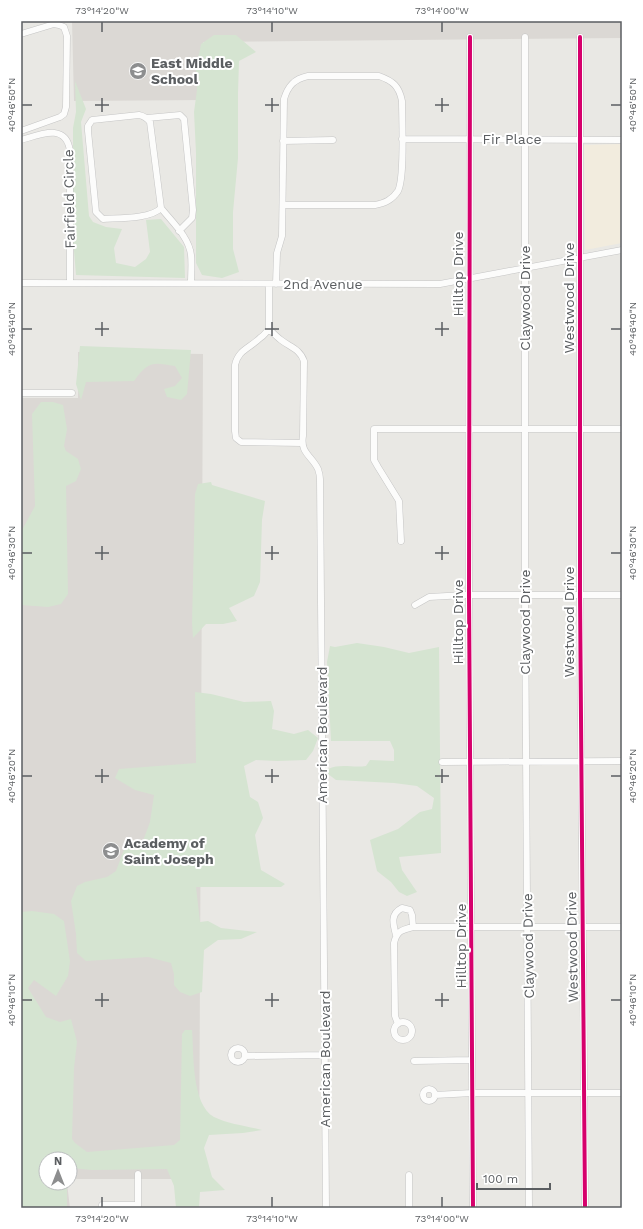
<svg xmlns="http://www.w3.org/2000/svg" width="643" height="1229" font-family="'Work Sans',sans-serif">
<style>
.commercial{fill:#f2ecde}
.education{fill:#dbd8d4}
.green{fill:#d5e4d1}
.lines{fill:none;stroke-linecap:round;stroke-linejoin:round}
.minor-casing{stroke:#c5c5c5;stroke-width:7}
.minor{stroke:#fcfcfb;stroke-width:6}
.rail{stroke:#e0e1e1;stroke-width:1.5;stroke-dasharray:1 5;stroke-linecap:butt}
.cycleway-casing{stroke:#fff;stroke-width:6}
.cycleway{stroke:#d6006c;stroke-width:4}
.ticks{fill:none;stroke:#5b5e61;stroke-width:1.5}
.labels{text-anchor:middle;stroke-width:4;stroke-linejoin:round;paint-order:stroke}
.poi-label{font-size:14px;font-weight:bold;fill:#5b5e61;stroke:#fff;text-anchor:start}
.street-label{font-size:14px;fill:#5b5e61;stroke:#fff}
.neatline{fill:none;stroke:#5b5e61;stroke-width:1.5}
.ticks-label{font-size:10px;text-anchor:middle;fill:#5b5e61}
</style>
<rect width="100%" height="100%" fill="#e9e8e4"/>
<!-- commercial -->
<path class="commercial" d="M622,144V243L585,250L584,145Z"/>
<!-- education -->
<path class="education" d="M72,21H622V38L203,42L204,100L74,101Z
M78,352L203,354L199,1179H70V1159H46V1183H67L70,1208H21V398H78Z"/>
<!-- green -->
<path class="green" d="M214,35H236L256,52L239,61L238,93V158L233,212V249L239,272L222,278L202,275L196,263V153L194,112L197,90L196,70L201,44Z
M75,81L86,109L81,122L89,216L93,222L106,227L122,229L114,248L116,263L135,267L146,259L150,252L146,220L161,219L184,247L185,278L76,275L73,238V128L76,112Z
M80,346L191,350L187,394L181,400L167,397L164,389L175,386L182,378L175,366C153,362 148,361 134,381L86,382L81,400L76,384Z
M41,402H53L63,405L67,429L64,446L66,451L78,459L81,469L76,481L66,486L68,594L61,604L48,607L21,605V532L35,506L32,414Z
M211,482L212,485L265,501L262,520L260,582L254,596L229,608L237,621L223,624H206L193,638L192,623L195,494L198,484Z
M357,643L384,647L409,653L439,647L441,853L399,857L402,870L417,892L407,896L399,892L391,882L377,871L370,840L398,829L420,812L432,809L434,798L417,786L394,783L336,780L328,774V769C341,763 352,768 366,766L370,760L394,761V750L390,741H331L327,662L330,646L335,647Z
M195,692L211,694L244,702L271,701L274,711L272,729L294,734L308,730L318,738L313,751L306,760L277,761L256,760L244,766L250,797L258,802L263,818L255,835L261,870L285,884L281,887H196L200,922L208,921L221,928L257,932L241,939L218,940L204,950L202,992L190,996L180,992L174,985V974L171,963L148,957L86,961L77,953L76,934L71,901L77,886L85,882L107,877L116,871L125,847L143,841L150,822L154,795L135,790L115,778L119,769L196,763Z
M32,911L54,914L64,921L70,961L68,976L56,996L34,980L28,988L46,1017L60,1022L71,1019L77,1042L74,1068L72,1139L75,1143L87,1152L174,1145L180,1140L182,1034L185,1030H192C194,1053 191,1104 214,1117C228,1124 247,1126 262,1130L243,1133L209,1135L204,1148L212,1177L225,1190L200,1192L199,1208H176L174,1186L167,1169L92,1170L71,1168L70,1159L67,1154V1159H46V1183H67V1208H21V912Z"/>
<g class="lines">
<!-- minor casing -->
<g class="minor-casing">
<path id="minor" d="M21,34L54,24L59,25L64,27L67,36L66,107L64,114L60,117L21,131
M470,37L469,595L473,1208
M525,37V595L529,1208
M580,37V595L585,1208
M147,118L180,115L184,119L193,210L192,218L179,231
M402,139L622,140
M21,140C39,135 66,122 70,151V283
M283,141L333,140
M161,208L150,122C147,118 144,116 139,115L92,120L88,126V131L96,212L103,219C118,218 151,219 161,208C172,222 189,237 191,255C192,264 191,274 191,283
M21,283L440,284L622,250
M269,284V329C273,333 277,337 281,340C290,347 300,349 304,361L303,436C300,453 312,456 318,469C319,472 320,475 320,479L326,1208
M276,284L277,253L282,236L284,99C288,86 294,79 308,76H379C393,81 399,86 402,101C402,120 405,177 398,191C392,200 385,203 375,205H283
M269,329C266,332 264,336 260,338C250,348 238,350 235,365V431L236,438L241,442L302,443
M21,393H72
M401,541L399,501L378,467L374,460V429H622
M415,605L429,597L465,595H622
M442,762L622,761
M396,935C393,924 390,914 402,908L410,910L412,915L413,927
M394 1031a9 9 0 1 1 18 0a9 9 0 1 1-18 0Z
M398,1024L395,1016L394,943C397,931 401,930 413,927H622
M231 1055a7 7 0 1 1 14 0a7 7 0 1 1-14 0Z
M245,1056L325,1055
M414,1061L472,1060
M423 1095a6 6 0 1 1 12 0a6 6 0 1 1-12 0Z
M435,1095L472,1093H622
M138,1174V1208
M102,1208V1205H138
M409,1208V1175"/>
</g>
<!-- minor -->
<use href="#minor" class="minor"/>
<!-- rail -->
<path class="rail" d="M21,23L26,21"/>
<!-- cycleway casing -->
<g class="cycleway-casing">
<path id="cycleway" d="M470,37L469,595L473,1208
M580,37V595L585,1208"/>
</g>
<!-- cycleway -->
<use href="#cycleway" class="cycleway"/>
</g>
<!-- ticks -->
<path class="ticks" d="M102,22V32M272,22V32M442,22V32M102,98V112M272,98V112M442,98V112M22,105H32M95,105H109M265,105H279M435,105H449M611,105H621M102,322V336M272,322V336M442,322V336M22,329H32M95,329H109M265,329H279M435,329H449M611,329H621M102,546V560M272,546V560M442,546V560M22,553H32M95,553H109M265,553H279M435,553H449M611,553H621M102,769V783M272,769V783M442,769V783M22,776H32M95,776H109M265,776H279M435,776H449M611,776H621M102,993V1007M272,993V1007M442,993V1007M22,1000H32M95,1000H109M265,1000H279M435,1000H449M611,1000H621M102,1197V1207M272,1197V1207M442,1197V1207"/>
<!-- icons -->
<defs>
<g id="school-disc" transform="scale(0.9)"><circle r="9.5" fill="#8d8e8f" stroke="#fff"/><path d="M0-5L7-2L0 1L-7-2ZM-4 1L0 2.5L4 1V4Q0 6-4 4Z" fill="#fff"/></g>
</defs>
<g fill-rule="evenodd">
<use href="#school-disc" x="138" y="71"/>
<use href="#school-disc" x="111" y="851"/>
</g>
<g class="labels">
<!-- poi labels -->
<g class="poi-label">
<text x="151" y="68">East Middle<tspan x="151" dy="16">School</tspan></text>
<text x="124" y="848">Academy of<tspan x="124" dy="16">Saint Joseph</tspan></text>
</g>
<!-- street labels -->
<g class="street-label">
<text x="512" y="144">Fir Place</text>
<text transform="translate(69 199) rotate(-91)" y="5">Fairfield Circle</text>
<text transform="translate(458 274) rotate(-90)" y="5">Hilltop Drive</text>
<text x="323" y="289">2nd Avenue</text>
<text transform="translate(525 298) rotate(-90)" y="5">Claywood Drive</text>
<text transform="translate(569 298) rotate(-90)" y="5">Westwood Drive</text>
<text transform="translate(458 622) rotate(-90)" y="5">Hilltop Drive</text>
<text transform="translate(525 622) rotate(-90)" y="5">Claywood Drive</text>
<text transform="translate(569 622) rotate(-90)" y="5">Westwood Drive</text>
<text transform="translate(322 735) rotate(-90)" y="5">American Boulevard</text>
<text transform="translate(461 946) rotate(-90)" y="5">Hilltop Drive</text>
<text transform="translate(528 946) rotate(-91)" y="5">Claywood Drive</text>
<text transform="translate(572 947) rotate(-91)" y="5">Westwood Drive</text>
<text transform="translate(325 1059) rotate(-90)" y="5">American Boulevard</text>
</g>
</g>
<!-- border -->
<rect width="643" height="1229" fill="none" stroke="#ffffff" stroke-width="44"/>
<!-- north arrow -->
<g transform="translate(58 1171)"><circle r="19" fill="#ffffff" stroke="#bdbfc0"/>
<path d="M0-3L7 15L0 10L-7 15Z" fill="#8d8e8f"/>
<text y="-6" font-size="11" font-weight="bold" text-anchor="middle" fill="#5b5e61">N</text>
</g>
<!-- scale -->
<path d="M477 1183v6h73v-6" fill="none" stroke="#5b5e61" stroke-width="2"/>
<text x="483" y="1183" font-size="12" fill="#5b5e61" stroke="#ffffff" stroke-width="3" paint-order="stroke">100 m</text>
<rect x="22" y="22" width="599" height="1185" class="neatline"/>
<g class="ticks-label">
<text x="102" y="14">73°14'20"W</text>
<text x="272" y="14">73°14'10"W</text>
<text x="442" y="14">73°14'00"W</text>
<text transform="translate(11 105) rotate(-90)" y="4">40°46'50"N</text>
<text transform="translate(632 105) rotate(-90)" y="4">40°46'50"N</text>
<text transform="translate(11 329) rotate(-90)" y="4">40°46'40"N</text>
<text transform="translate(632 329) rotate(-90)" y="4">40°46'40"N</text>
<text transform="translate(11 553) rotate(-90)" y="4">40°46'30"N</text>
<text transform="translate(632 553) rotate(-90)" y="4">40°46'30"N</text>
<text transform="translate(11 776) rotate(-90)" y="4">40°46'20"N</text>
<text transform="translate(632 776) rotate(-90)" y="4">40°46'20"N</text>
<text transform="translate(11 1000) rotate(-90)" y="4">40°46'10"N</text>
<text transform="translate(632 1000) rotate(-90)" y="4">40°46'10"N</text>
<text x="102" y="1222">73°14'20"W</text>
<text x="272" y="1222">73°14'10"W</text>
<text x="442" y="1222">73°14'00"W</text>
</g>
</svg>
